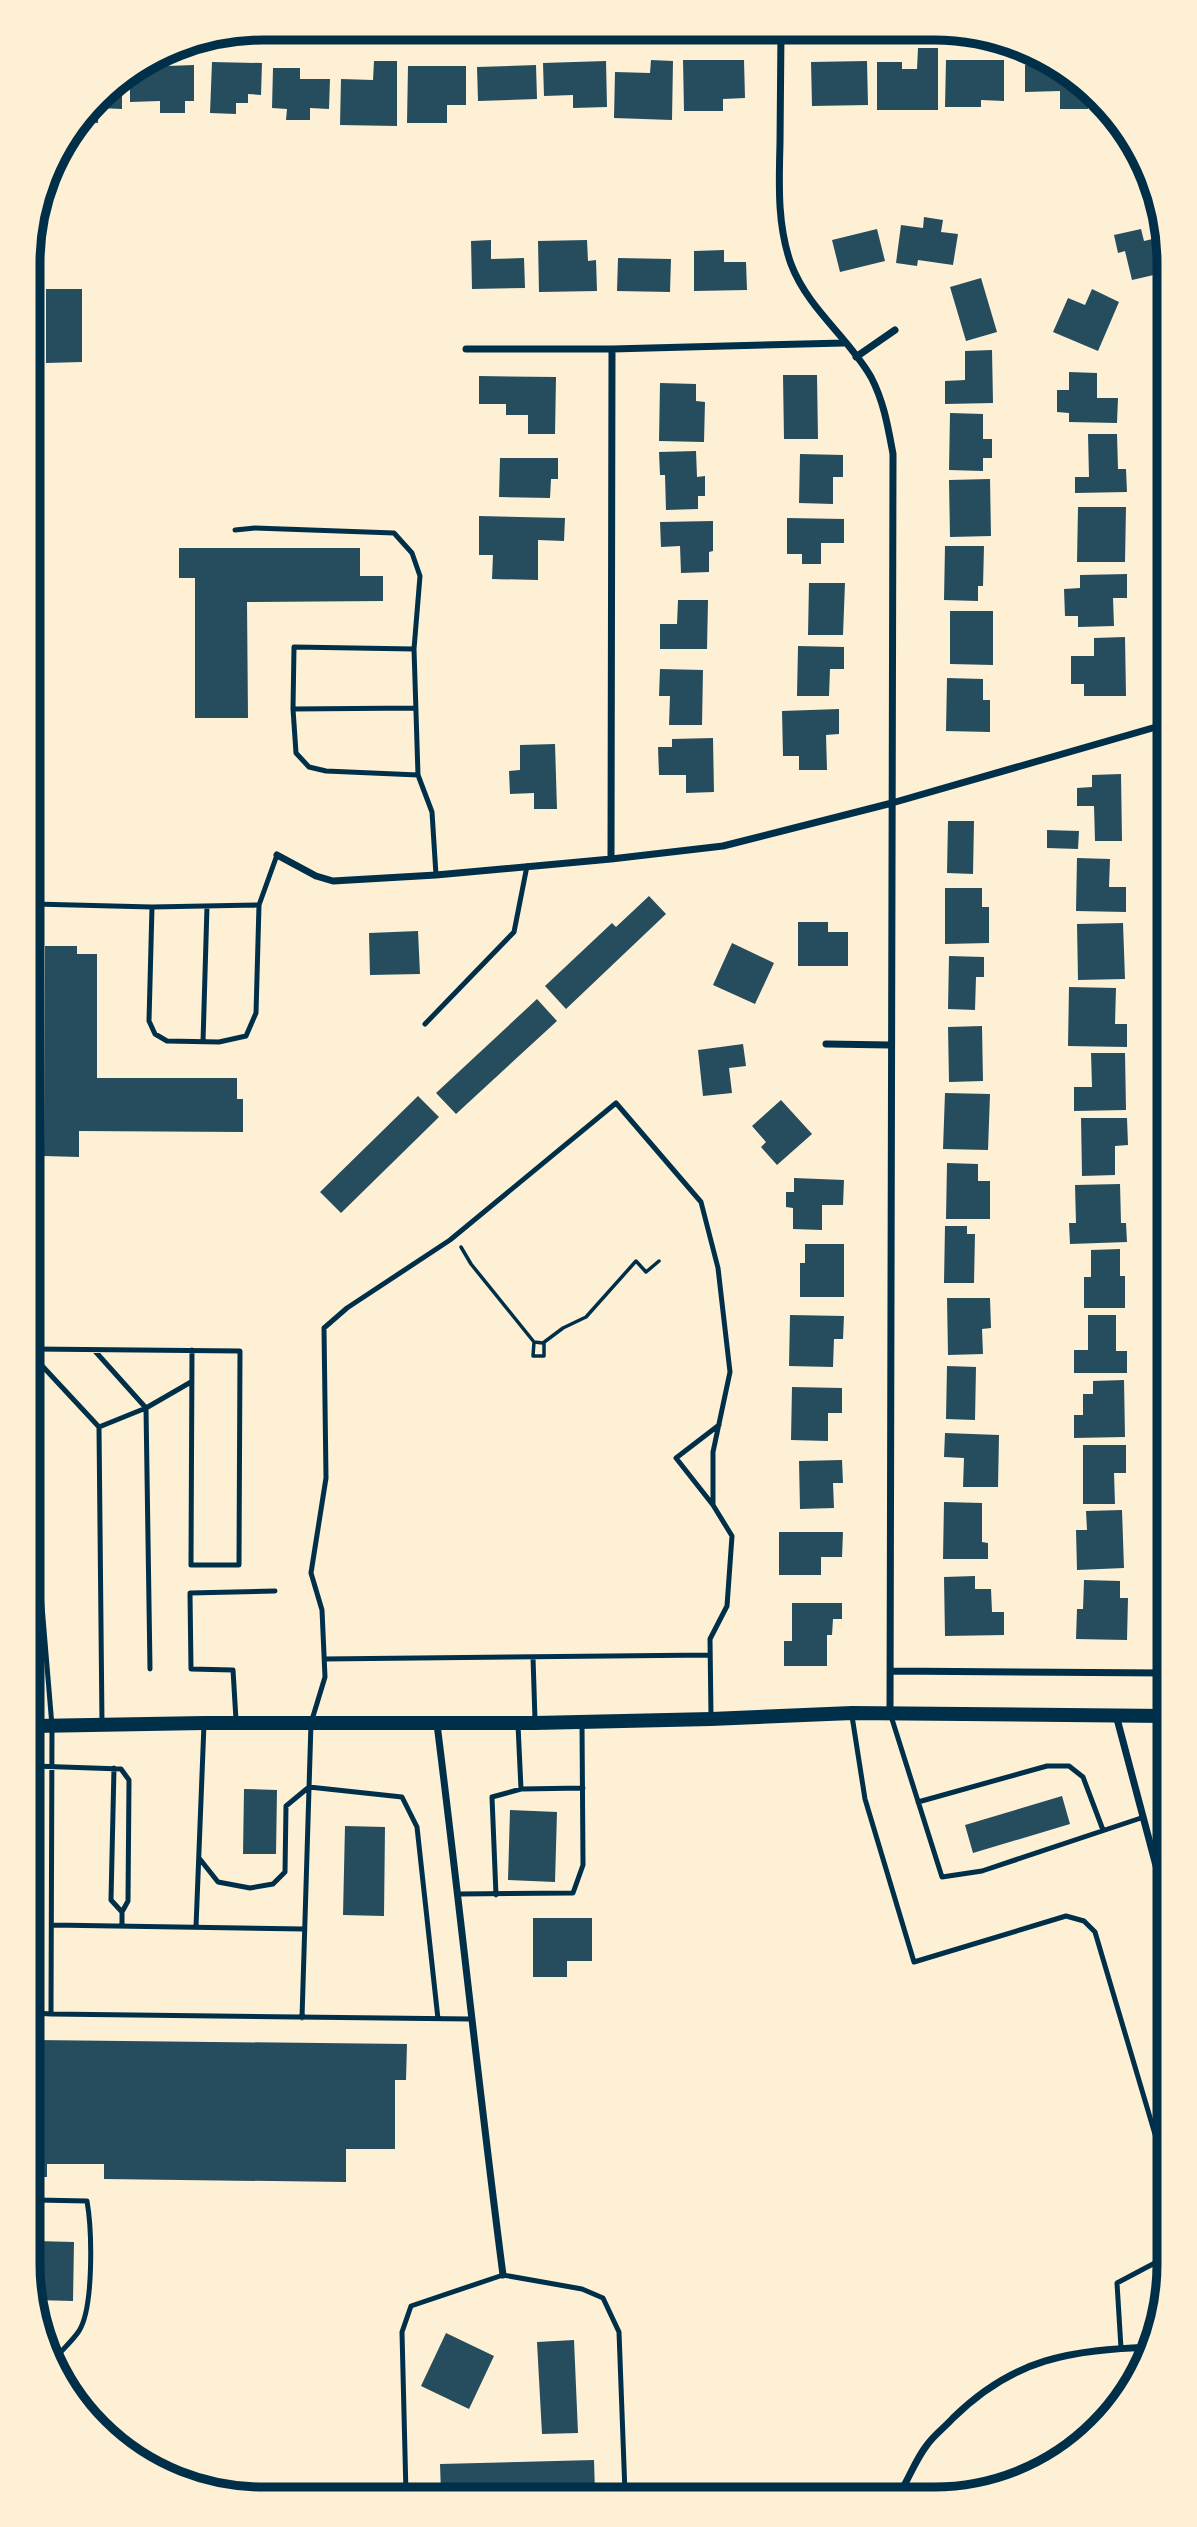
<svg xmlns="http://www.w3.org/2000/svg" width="1197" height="2527" font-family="Mulish,sans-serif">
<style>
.building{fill:#264d5e}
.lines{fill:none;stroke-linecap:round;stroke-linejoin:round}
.path{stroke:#003049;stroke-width:3.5}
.service{stroke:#003049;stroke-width:5}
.minor{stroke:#003049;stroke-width:7}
.secondary{stroke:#003049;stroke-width:14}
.rim{fill:none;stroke:#003049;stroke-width:9}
</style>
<rect width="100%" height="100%" fill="#fdf0d5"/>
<!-- building -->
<path class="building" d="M918,48H938V110H877V62H902V69H917Z
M651,60L673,61L672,120L614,118L615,72L650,73Z
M683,60H744L745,98L723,99V111H684Z
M946,60H1004V101L981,100V107H945Z
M374,61H397V126L340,125L341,79L373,80Z
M606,61L607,107L573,108V95L544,96L543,63Z
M867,61L868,105L812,106L811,62Z
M212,62L262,63L261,95L248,94V103H236V114L210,113Z
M1043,64L1087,86L1088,109H1060V91L1025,92V65Z
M194,65V101H185V113H160V101L130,102V73L140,67Z
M536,65L537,99L478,101L477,67Z
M408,66H466V105H447V123H407Z
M273,68H300V79H330L329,109L310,108V120H286L287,109L272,108Z
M122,78V109L98,108V123L81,122L108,87Z
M1092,91L1109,111H1092Z
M924,217L943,220L941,232L958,234L953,265L918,260L917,266L896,263L901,225L923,228Z
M877,229L885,261L840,272L832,240Z
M1141,229L1144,241L1161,237V282L1158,274L1132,280L1125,251L1118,253L1114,235Z
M491,240V259L524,258L525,288L472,289L471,241Z
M587,240L588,261L596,260L597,291L539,292L538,241Z
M724,250V262H746L747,290L694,291V251Z
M618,258L671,259L670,292L617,291Z
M981,278L997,332L966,341L950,287Z
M46,289H82V362L46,363Z
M1092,289L1119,302L1098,351L1053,332L1068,298L1085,305Z
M992,350L993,403L945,404V381L965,380V351Z
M1069,372L1097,373V398H1118L1117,423L1069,422V413L1057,412V390H1069Z
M783,375H817L818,439H784Z
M479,376L556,377L555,434H528V415H506V404H479Z
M660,383L696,384V401L705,402L704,442L659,441Z
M950,413L983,414V439H992V458H983V471L949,470Z
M1088,434H1117L1118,469H1126L1127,492L1075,493V477H1089Z
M696,451L697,477L705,476V496H698V509L666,510L665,475H660L659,452Z
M800,454L843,455V477H833V504L799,503Z
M500,458H558V479H551L550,498L499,497Z
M990,479L991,536L950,537L949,480Z
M1078,507H1126L1125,562H1077Z
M479,516L565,518L564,541L538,540V580L492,579L493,555H479Z
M787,518L844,519V543H821V564H802V554H787Z
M713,521V551L709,552V572L681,573L680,546L661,547L660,522Z
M945,546H984L983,586H978V601L944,600Z
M179,548H360V576H383V601L247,602L248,718H195V578H179Z
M1127,574V598H1113L1114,626L1078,627V616H1065L1064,589L1080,588V575Z
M809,583H845L843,635H808Z
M678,600H708L707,649H660V624H677Z
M950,611H993V665L950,664Z
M1125,637L1126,696H1084V684H1071V656H1094V638Z
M798,646L844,647V669H830L829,696H797Z
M660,669L703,670L702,725H669L670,696H659Z
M947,678L983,679V700H990V732L946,731Z
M839,709V734L826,735L827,770H799V756H783L782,711Z
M713,738L714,792L686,793V775H659L658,747H672V739Z
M555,744L557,809H534V793L510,794L509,771L520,770V745Z
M1121,774L1122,841H1095L1094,806H1077V788L1092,787V775Z
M948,821H974L973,874L947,873Z
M1047,830L1079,831L1078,849L1047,848Z
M1077,858L1110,859L1109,887H1126V912L1076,911Z
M945,888H982V907H989V943L945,944Z
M649,896L666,914L566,1009L545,986L612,923L616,927Z
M798,922H828V932H848V966H798Z
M1123,923L1125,979L1078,980L1077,924Z
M418,931L420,974L370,975L369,933Z
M732,943L774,963L755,1004L713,985Z
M45,946H77V954H97V1078H237V1099H243V1132L79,1131V1157L44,1156Z
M949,956L984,957V977H976L975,1010L948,1009Z
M1069,987L1116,988L1115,1024H1127V1047L1068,1046Z
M537,999L557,1021L456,1114L436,1093Z
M982,1026L983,1081L949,1082L948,1027Z
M743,1044L746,1066L729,1068L732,1093L703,1096L698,1050Z
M1091,1053H1125L1126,1110L1074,1111V1087H1092Z
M945,1093L990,1094L988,1150L943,1149Z
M418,1096L439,1117L341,1213L320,1192Z
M781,1100L812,1134L777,1165L761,1147L766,1142L752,1126Z
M1081,1118H1127L1128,1145L1115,1146V1175L1082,1176Z
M947,1163L978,1164V1181H990V1219H946Z
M794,1178L844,1180L843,1205H822V1230L793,1229V1208L786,1207V1192H794Z
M1120,1184L1121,1223H1126L1127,1242L1070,1244L1069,1223H1076L1075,1185Z
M945,1226H967V1234H975L974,1283H944Z
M805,1244H844V1297H800V1263H805Z
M1120,1249V1276H1125V1308H1084V1277H1091V1250Z
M947,1298H990L991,1328L982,1329L983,1354L948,1355Z
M790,1315L844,1316L843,1339H834L833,1367L789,1366Z
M1088,1315H1116V1351H1127V1373H1074V1350H1088Z
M947,1366L976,1367L975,1420L946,1419Z
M1124,1380L1125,1437L1074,1438V1415H1083V1394H1093V1381Z
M792,1387L842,1388V1413H828V1441L791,1440Z
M945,1433L999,1435L998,1487H963L964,1458L944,1457Z
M1083,1445H1126V1473H1114L1115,1504H1083Z
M842,1460L843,1483H833L834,1508L800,1509L799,1461Z
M944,1502L982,1503V1542L988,1543V1559H943Z
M1122,1510L1124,1568L1077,1570L1076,1530H1087L1086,1511Z
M779,1532H843L842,1557H821V1575H779Z
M975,1576V1589H991L992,1612H1004V1635L945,1636L944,1577Z
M1084,1580L1120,1581V1598H1128L1127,1640L1076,1639L1077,1609H1083Z
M792,1603H842V1619H833L832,1635H827V1666H784V1641H792Z
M244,1789L277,1790L276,1854H243Z
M1062,1796L1070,1824L973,1853L965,1825Z
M510,1810L557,1812L555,1882L508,1880Z
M345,1826L385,1827L384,1916L343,1915Z
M533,1918H592V1961H567V1977H533Z
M35,2040L407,2044L406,2080H395V2149H346V2182L104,2179V2164H47V2177H36Z
M36,2241L74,2242L73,2301L36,2300Z
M446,2333L494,2356L469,2409L421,2386Z
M574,2340L578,2433L542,2434L537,2342Z
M594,2460L595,2493H441L440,2464Z"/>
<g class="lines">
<!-- path -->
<path class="path" d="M461,1247L471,1264L534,1342L543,1343L563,1328L586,1317L636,1261L646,1272L659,1261
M534,1342L533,1356H544V1342"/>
<!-- service -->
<path class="service" d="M235,530L255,528L394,533L412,553L420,576L414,649
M293,709L416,708
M418,775L414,649L294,647L293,709L296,753L309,767L326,771L418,775L432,812L436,875
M259,905L152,907L149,1021L155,1034L167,1041L219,1042L246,1036L256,1013L259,905L277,855
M32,908L34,904L152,907
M425,1024L514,932L527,866
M203,1042L207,906
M33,1349L240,1351L239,1565H191L192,1350
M94,1350L146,1408L191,1382
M33,1356L99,1427
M713,1505L676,1458L719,1425
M34,1587L41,1594L52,1726L51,2014L470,2019
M533,1657L535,1720
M324,1659L710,1655
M852,1716L865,1799L914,1962L1066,1916L1084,1921L1095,1932L1168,2178
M891,1716L942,1877L982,1871L1141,1818
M236,1720L233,1670L191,1669L190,1593L275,1591
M102,1724L99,1427L146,1408L150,1669
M518,1725L521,1789L583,1788
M34,1766L121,1769L129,1780L128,1901L122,1912V1926
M114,1768L111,1900L122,1912
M918,1802L1047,1766H1069L1083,1777L1103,1830
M199,1858L218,1882L250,1888L273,1884L285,1872L286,1806L309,1787L402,1797L417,1827L438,2019
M458,1894L573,1893L583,1865L582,1723
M496,1895L492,1797L521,1789
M52,1925L304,1929
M196,1927L204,1724
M35,2013L51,2014
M302,2018L311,1723L325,1677L322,1610L311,1573L326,1478L324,1328L347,1308L450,1240L616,1103L701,1202L718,1268L730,1372L713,1452V1505L732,1536L727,1606L710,1639L711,1716
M36,2200L87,2201C92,2230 94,2307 79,2331C73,2340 64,2348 57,2356
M44,2345L57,2356L56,2374
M1121,2348L1117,2283L1168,2256
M406,2494L402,2332L411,2306L503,2275L582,2289L603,2298L619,2332L625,2493"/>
<!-- minor -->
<path class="minor" d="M781,31C781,69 780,106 780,143C779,184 777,225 791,264C808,309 848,337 871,377C884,402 888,427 893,454L890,1713
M466,349H612L844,343
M856,357L895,330
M277,855L316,876L333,881L436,875L611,859L723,846L892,803L1163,725
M611,859L612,349
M826,1044L891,1045
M891,1671L1166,1673
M1116,1715L1167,1907
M437,1724C460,1907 479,2091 503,2275
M901,2491C910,2476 916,2459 927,2445C934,2435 945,2427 953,2418C1014,2358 1070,2350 1153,2347"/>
<!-- secondary -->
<path class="secondary" d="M34,1726L204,1723H535L711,1719L852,1713L1166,1716"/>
</g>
<!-- crop -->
<path d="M0 0H1197V2527H0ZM263 40H934A223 223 0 0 1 1157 263V2264A223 223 0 0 1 934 2487H263A223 223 0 0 1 40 2264V263A223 223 0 0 1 263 40Z" fill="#fdf0d5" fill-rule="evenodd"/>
<path class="rim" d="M263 40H934A223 223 0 0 1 1157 263V2264A223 223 0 0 1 934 2487H263A223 223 0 0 1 40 2264V263A223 223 0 0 1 263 40Z"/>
</svg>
